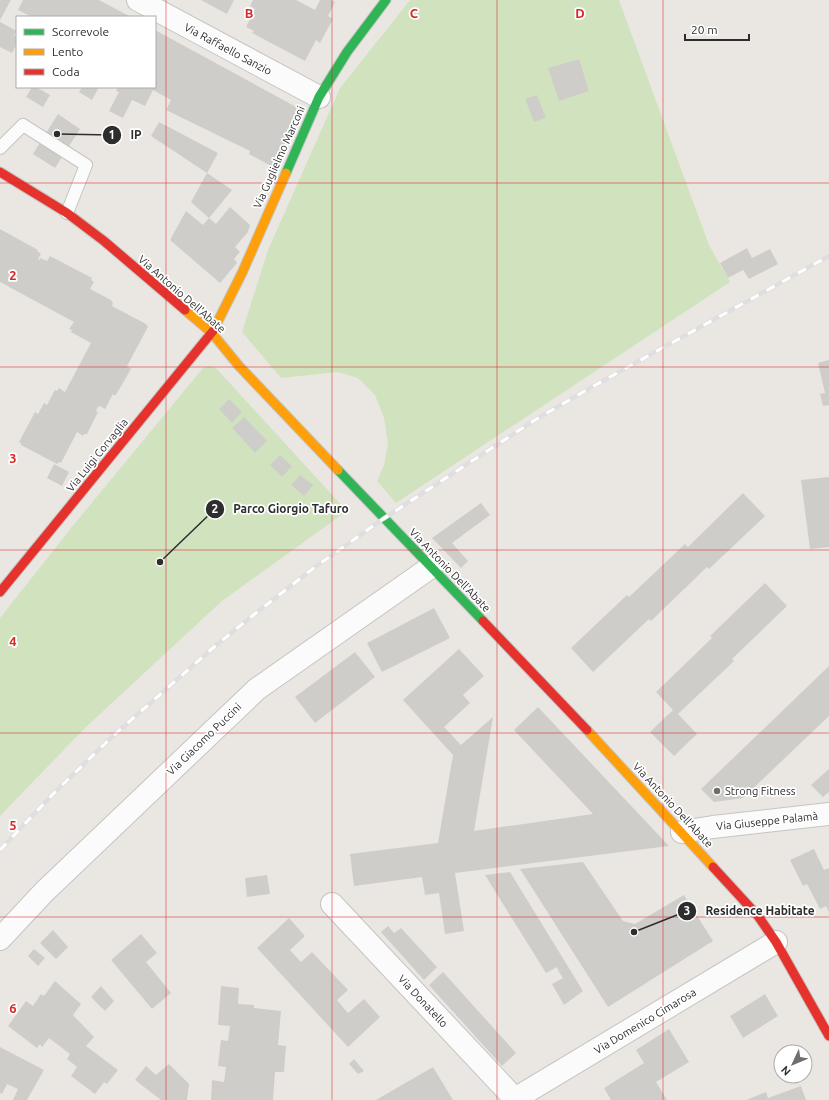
<svg xmlns="http://www.w3.org/2000/svg" width="829" height="1100" font-family="Ubuntu,sans-serif">
<style>
.green{fill:#d0e3be}
.building{fill:#cfcdca}
.lines{fill:none;stroke-linecap:round;stroke-linejoin:round}
.lane-casing{stroke:#c4c4c3;stroke-width:14}
.street-casing{stroke:#c4c4c3;stroke-width:24}
.fast-casing{stroke:#c4c4c3;stroke-width:11}
.slow-casing{stroke:#c4c4c3;stroke-width:11}
.jam-casing{stroke:#c4c4c3;stroke-width:11}
.lane{stroke:#fcfbfb;stroke-width:12}
.street{stroke:#fcfbfb;stroke-width:22}
.fast{stroke:#30b455;stroke-width:9}
.slow{stroke:#ff9f0a;stroke-width:9}
.jam{stroke:#e5322d;stroke-width:9}
.rail-casing{stroke:#dfdee0;stroke-width:4.5}
.rail{stroke:#fff;stroke-width:3;stroke-dasharray:9;stroke-linecap:butt}
.grid{fill:none;stroke:#d62828;stroke-width:1;stroke-opacity:0.55}
.poi-dot{fill:#6f6e6d;stroke:#fff;stroke-width:1.5}
.labels{text-anchor:middle;stroke-width:3.5;stroke-linejoin:round;paint-order:stroke}
.street-label{font-size:11px;fill:#2d2d2d;stroke:#fff}
.poi-label{font-size:11px;fill:#2d2d2d;stroke:#fff;text-anchor:start}
.grid-label{font-size:13px;text-anchor:middle;font-weight:bold;fill:#d62828;stroke:#fff;stroke-width:3.5;stroke-linejoin:round;paint-order:stroke}
.leader{fill:none;stroke:#2d2d2d;stroke-width:1.5}
.callout-dot{fill:#2d2d2d;stroke:#fff;stroke-width:1.5}
.mark-label{font-size:12px;text-anchor:middle;font-weight:bold;fill:#fff}
.callout-label{font-size:12px;text-anchor:middle;font-weight:bold;fill:#2d2d2d;stroke:#fff;stroke-width:3.5;stroke-linejoin:round;paint-order:stroke}
</style>
<rect width="100%" height="100%" fill="#eae7e3"/>
<!-- green -->
<path class="green" d="M410,0H619L709,245L730,282L396,503L377,481L384,465L388,443L384,418L375,395L358,378L338,372L281,378L242,332L268,250L340,88Z
M209,366L216,368L347,511L222,601L85,728L0,816V618L71,528L203,368Z"/>
<!-- building -->
<path class="building" d="M0,0H11L0,20Z
M23,0H99L131,17H32L18,10Z
M201,0H234L227,14Z
M253,0H296L315,10L320,0H331L335,2L328,16L333,19L320,43L316,40L305,61L252,33L254,31L246,27L255,9L250,6Z
M0,22L17,31L14,35L17,37V44L12,53L0,47Z
M155,30L300,109L275,168L249,154L250,151L166,110L171,100L153,90L145,106L132,100L123,118L109,111L119,92L116,91L118,87H155Z
M579,59L589,91L559,101L548,68Z
M32,87H36L50,95L43,107L26,97Z
M82,87H99L92,100L79,92Z
M537,95L546,118L534,122L525,99Z
M58,114L80,129L55,168L33,154Z
M159,122L218,153L207,173L151,136Z
M207,173L232,190L209,218L191,202Z
M230,207L250,225L248,232L235,247L240,252L234,259L237,263L220,283L170,240L186,211L203,225L209,218L216,224Z
M0,229L38,250L37,251L41,254L38,259L40,260V258L47,261L50,256L92,278L91,280L94,282L90,289L111,300L113,303L112,306L146,324L148,327L127,366L131,369L120,388L115,396L113,394L105,409L100,406L98,407L96,411L98,412L87,434H84L83,436L77,432L61,463L59,462L57,464L21,445V443L19,442L35,412L38,414L44,403L47,405L55,390L57,391L59,388L65,392L91,343L71,332L72,330L69,329L74,322L0,282Z
M747,248L752,258L770,249L778,264L749,279L743,270L728,278L720,263Z
M829,360V405L823,406L820,394L825,393L818,363Z
M229,399L242,412L232,423L219,409Z
M244,417L267,441L255,453L232,428Z
M280,455L292,466L282,477L270,465Z
M54,464L69,472L62,486L47,478Z
M300,475L313,485L304,496L291,485Z
M829,477V547L810,549L801,480Z
M743,493L765,516L709,569L707,567L651,621L649,619L593,672L571,648L627,595L629,597L685,544L688,547Z
M481,503L490,515L452,543L468,561L461,568L432,538Z
M765,583L787,606L732,659L734,661L678,714L697,734L674,756L650,732L673,710L656,692L712,638L710,636Z
M434,608L450,638L382,672L367,643Z
M459,649L484,676L463,695L470,703L444,727L461,745L493,717L474,831L593,814L514,730L538,707L669,846L455,873L464,931L445,934L439,893L425,895L422,877L354,886L350,854L438,843L453,755L403,700Z
M355,652L375,677L315,723L295,697Z
M829,666V716L743,798L714,802L701,789Z
M829,769V792L823,797L811,785Z
M814,849L824,870L829,868V912L826,906L820,909L807,884L803,886L790,860Z
M583,862L623,921L635,924L684,895L713,941L608,1007L520,869Z
M510,872L583,991L564,1005L552,984L563,978L559,972L557,967L546,973L485,875Z
M267,875L270,894L247,897L245,878Z
M289,918L305,936L290,950L301,962L312,952L348,990L337,1000L348,1013L364,999L380,1017L348,1047L257,948Z
M388,926L394,933L401,928L437,967L424,980L381,932Z
M53,930L68,947L56,959L40,943Z
M141,934L157,953L146,962L171,993L152,1009L111,960Z
M34,949L45,958L38,966L28,956Z
M443,972L516,1053L502,1066L429,985Z
M55,981L81,1004L73,1015L94,1037L86,1046L118,1070L107,1084L104,1082L95,1094L71,1076L77,1067L67,1059L70,1054L49,1038L42,1047L40,1044L37,1048L8,1026L26,1001L33,1006L41,994L44,996Z
M101,986L114,1001L105,1011L91,997Z
M221,986L239,988L238,1004L254,1005V1008L281,1011L278,1045L286,1046L284,1072H275L273,1100H211L212,1080L224,1082L226,1067L218,1066L221,1040L228,1041L230,1026L218,1025Z
M765,994L778,1016L743,1038L730,1016Z
M669,1029L689,1062L656,1082L667,1100H611L604,1088L644,1063L636,1050Z
M0,1047L44,1070L27,1100H13L18,1089L7,1084L2,1094L0,1093Z
M354,1059L364,1071L358,1074L349,1064Z
M169,1064L189,1084L187,1100H161L135,1080L146,1066L156,1075Z
M433,1067L453,1100H376Z
M801,1086L806,1100H746L766,1092L768,1098Z"/>
<g class="lines">
<!-- lane casing -->
<g class="lane-casing">
<path id="lane" d="M0,148L23,125L86,165L67,213"/>
</g>
<!-- street casing -->
<g class="street-casing">
<path id="street" d="M138,0L319,97
M682,832L713,827L829,814
M332,904L515,1099
M0,939L44,892L257,689L431,567
M513,1100L776,942"/>
</g>
<!-- fast casing -->
<g class="fast-casing">
<path id="fast" d="M286,173L319,97L347,52L386,0
M338,470L483,621"/>
</g>
<!-- slow casing -->
<g class="slow-casing">
<path id="slow" d="M185,310L212,333L239,366L338,470
M213,331L242,273L286,173
M587,730L713,867"/>
</g>
<!-- jam casing -->
<g class="jam-casing">
<path id="jam" d="M0,172L67,213L104,241L185,310
M0,592L213,331
M483,621L587,730
M713,867L758,916L776,942L829,1036"/>
</g>
<!-- lane -->
<use href="#lane" class="lane"/>
<!-- street -->
<use href="#street" class="street"/>
<!-- fast -->
<use href="#fast" class="fast"/>
<!-- slow -->
<use href="#slow" class="slow"/>
<!-- jam -->
<use href="#jam" class="jam"/>
<!-- rail casing -->
<g class="rail-casing">
<path id="rail" d="M0,850L55,792L113,736L214,647L256,613L315,567L383,519L535,420L590,388L829,256"/>
</g>
<!-- rail -->
<use href="#rail" class="rail"/>
</g>
<!-- grid -->
<path class="grid" d="M166,0V1100M332,0V1100M497,0V1100M663,0V1100M0,183H829M0,367H829M0,550H829M0,733H829M0,917H829"/>
<!-- markers -->
<circle class="poi-dot" cx="717" cy="791" r="4"/>
<g class="labels">
<!-- street labels -->
<g class="street-label">
<text transform="translate(228 49) rotate(28)" y="4">Via Raffaello Sanzio</text>
<text transform="translate(279 157) rotate(-66)" y="4">Via Guglielmo Marconi</text>
<text transform="translate(182 294) rotate(41)" y="4">Via Antonio Dell'Abate</text>
<text transform="translate(97 455) rotate(-51)" y="4">Via Luigi Corvaglia</text>
<text transform="translate(450 570) rotate(46)" y="4">Via Antonio Dell'Abate</text>
<text transform="translate(204 739) rotate(-44)" y="4">Via Giacomo Puccini</text>
<text transform="translate(673 805) rotate(47)" y="4">Via Antonio Dell'Abate</text>
<text transform="translate(767 821) rotate(-6)" y="4">Via Giuseppe Palamà</text>
<text transform="translate(423 1001) rotate(47)" y="4">Via Donatello</text>
<text transform="translate(645 1021) rotate(-31)" y="4">Via Domenico Cimarosa</text>
</g>
<!-- poi labels -->
<g class="poi-label">
<text x="725" y="795">Strong Fitness</text>
</g>
</g>
<g class="grid-label">
<text x="249" y="18">B</text>
<text x="414" y="18">C</text>
<text x="580" y="18">D</text>
<text x="13" y="280">2</text>
<text x="13" y="463">3</text>
<text x="13" y="646">4</text>
<text x="13" y="830">5</text>
<text x="13" y="1013">6</text>
</g>
<!-- callouts -->
<path class="leader" d="M57 134L112 135M160 562L215 509M634 932L687 911"/>
<g class="callout-dot">
<circle cx="57" cy="134" r="4"/>
<circle cx="160" cy="562" r="4"/>
<circle cx="634" cy="932" r="4"/>
<circle cx="112" cy="135" r="10"/>
<circle cx="215" cy="509" r="10"/>
<circle cx="687" cy="911" r="10"/>
</g>
<g class="mark-label">
<text x="112" y="139">1</text>
<text x="215" y="513">2</text>
<text x="687" y="915">3</text>
</g>
<g class="callout-label">
<text x="136" y="139">IP</text>
<text x="291" y="513">Parco Giorgio Tafuro</text>
<text x="760" y="915">Residence Habitate</text>
</g>
<!-- legend -->
<rect x="16" y="16" width="140" height="72" fill="#ffffff" stroke="#ababab"/>
<rect x="24" y="29" width="20" height="6" fill="#30b455" stroke="#ababab"/>
<text x="52" y="36" font-size="12" fill="#2d2d2d">Scorrevole</text>
<rect x="24" y="49" width="20" height="6" fill="#ff9f0a" stroke="#ababab"/>
<text x="52" y="56" font-size="12" fill="#2d2d2d">Lento</text>
<rect x="24" y="69" width="20" height="6" fill="#e5322d" stroke="#ababab"/>
<text x="52" y="76" font-size="12" fill="#2d2d2d">Coda</text>
<!-- north arrow -->
<g transform="translate(793 1064) rotate(226)"><circle r="19" fill="#ffffff" stroke="#ababab"/>
<path d="M0-3L7 15L0 10L-7 15Z" fill="#6f6e6d"/>
<text y="-6" font-size="11" font-weight="bold" text-anchor="middle" fill="#2d2d2d">N</text>
</g>
<!-- scale -->
<path d="M685 34v6h64v-6" fill="none" stroke="#2d2d2d" stroke-width="2"/>
<text x="691" y="34" font-size="12" fill="#2d2d2d" stroke="#ffffff" stroke-width="3" paint-order="stroke">20 m</text>
</svg>
